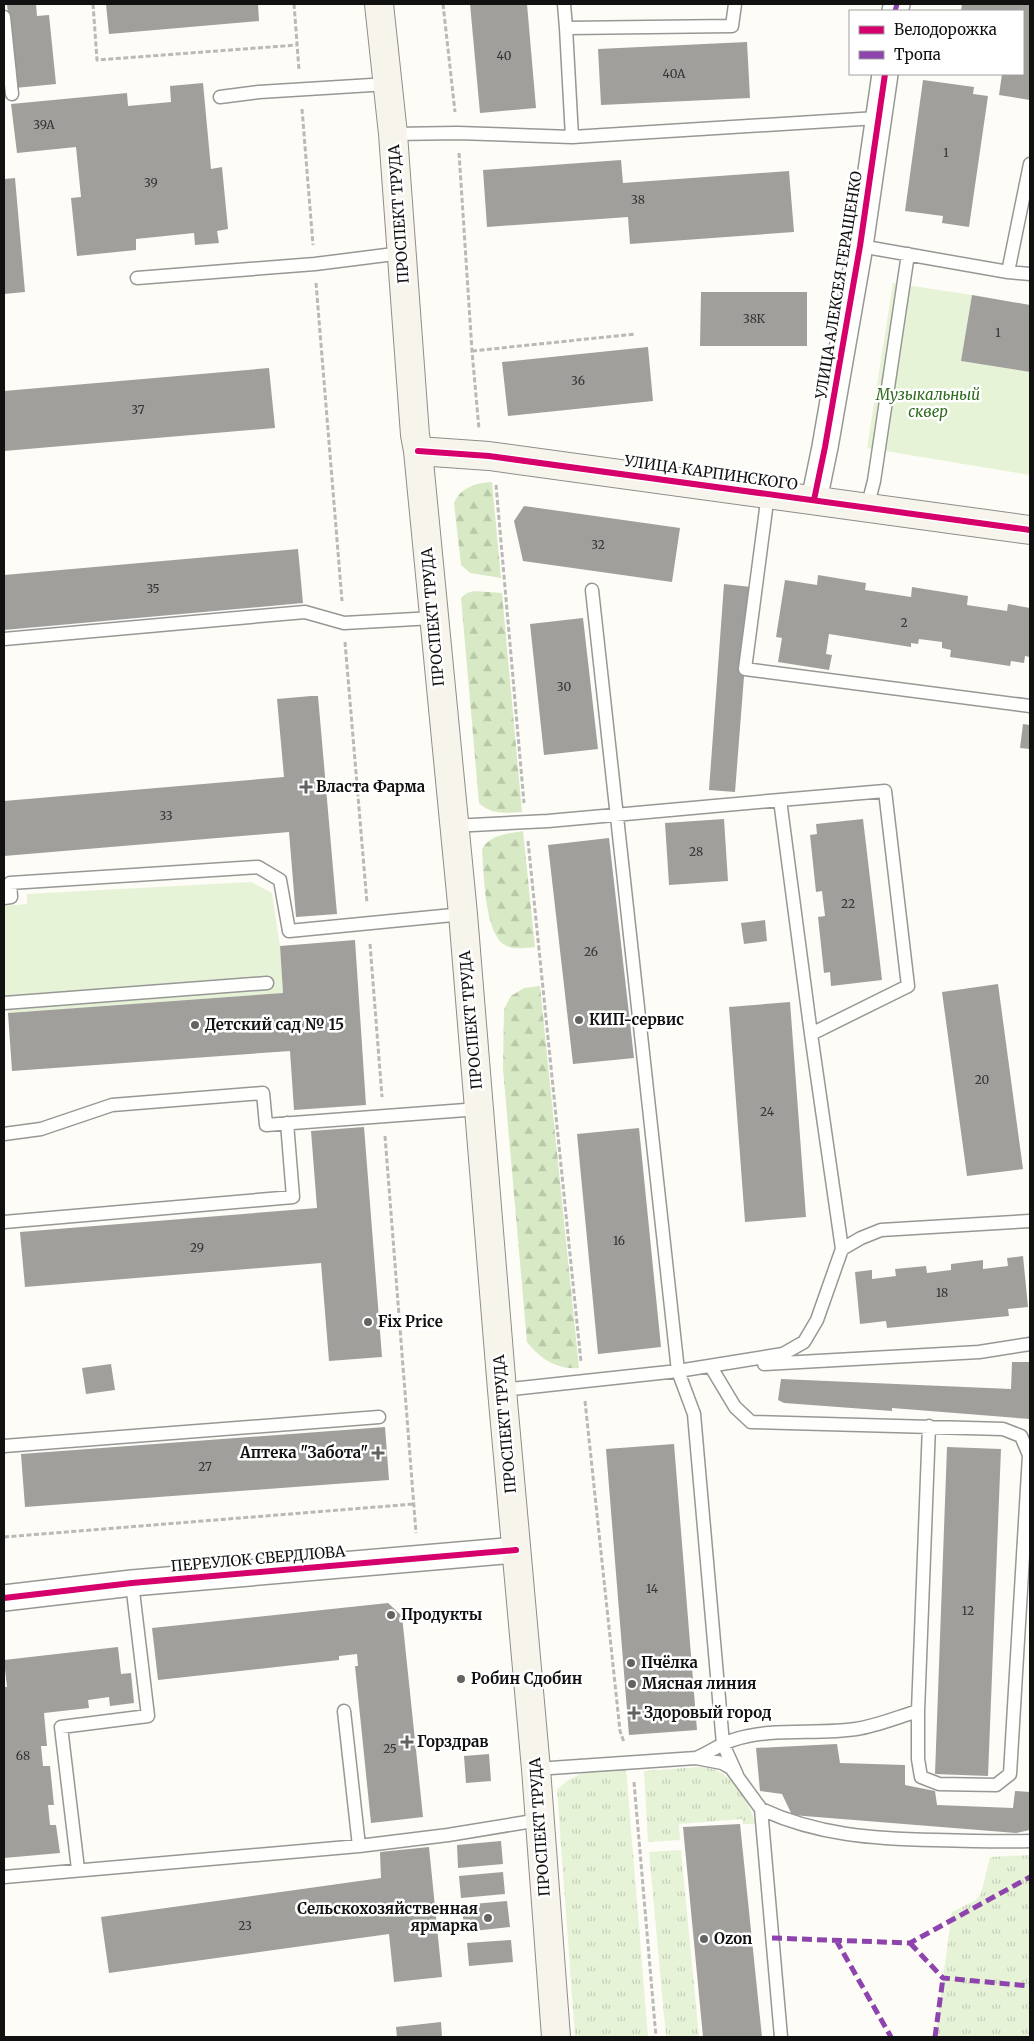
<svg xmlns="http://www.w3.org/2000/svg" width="1034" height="2041" font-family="Merriweather,serif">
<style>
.grass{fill:url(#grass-tufts)}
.forest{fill:url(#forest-firs)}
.park{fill:#e7f3d7}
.building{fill:#a19f9c}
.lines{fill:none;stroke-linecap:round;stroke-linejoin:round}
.lane-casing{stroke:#979795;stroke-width:15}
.street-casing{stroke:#979795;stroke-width:28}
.secondary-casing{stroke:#8e8d8b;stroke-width:30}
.path{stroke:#b9b9b8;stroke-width:3;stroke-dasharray:5 2.5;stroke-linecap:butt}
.lane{stroke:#fffffe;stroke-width:12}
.street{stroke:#fffffe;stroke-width:25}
.secondary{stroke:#f6f4eb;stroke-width:28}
.quiet{stroke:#8e44ad;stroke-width:5;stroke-dasharray:10 5;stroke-linecap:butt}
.cycleway-casing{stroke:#fff;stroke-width:9}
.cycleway{stroke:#d6006c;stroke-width:6}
.poi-dot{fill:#646362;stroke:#fff;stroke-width:2}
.labels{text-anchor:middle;stroke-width:5;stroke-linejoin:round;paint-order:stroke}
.number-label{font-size:12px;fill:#353434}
.street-label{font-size:15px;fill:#111;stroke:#fff}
.park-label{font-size:15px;font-style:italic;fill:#2f6b1f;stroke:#fff}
.poi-label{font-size:15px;font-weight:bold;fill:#111;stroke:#fff;text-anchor:start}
</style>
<defs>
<pattern id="grass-tufts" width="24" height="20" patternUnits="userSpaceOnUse" patternTransform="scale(1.25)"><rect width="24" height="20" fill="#e7f3d7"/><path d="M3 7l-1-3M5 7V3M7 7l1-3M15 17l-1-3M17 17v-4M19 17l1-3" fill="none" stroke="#c5cfb8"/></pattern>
<pattern id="forest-firs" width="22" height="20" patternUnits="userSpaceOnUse" patternTransform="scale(1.25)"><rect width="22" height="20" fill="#d8eac5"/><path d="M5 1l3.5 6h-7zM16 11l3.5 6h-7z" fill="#b8c8a8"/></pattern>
</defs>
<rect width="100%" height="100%" fill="#fdfcf7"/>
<!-- grass -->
<path class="grass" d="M700,1767C731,1768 746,1796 756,1824H743L742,1819L679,1824L680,1840L648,1842L644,1771Z
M626,1768L648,2037H575L557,1790C578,1768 598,1771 626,1768Z
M681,1850L699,2037H666L649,1852Z
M1030,1855V2037H935L952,1912L976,1900L981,1894L990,1857Z"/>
<!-- forest -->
<path class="forest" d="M492,482L501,578L470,573L461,565L454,503C461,487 476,483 492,482Z
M474,591L502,593L522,812C505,813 492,815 479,803L461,598L467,593Z
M523,831L535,947C525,948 514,950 505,945C484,933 484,871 482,849C491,834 508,834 523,831Z
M540,986L579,1368C558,1370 540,1359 527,1342L503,1069L504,1009L511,996L524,988Z"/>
<!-- park -->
<path class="park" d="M893,283L972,295L961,361L1030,372V475L867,448Z
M251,882L272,893L280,946L283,993L8,1013L4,996V906L27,904V894Z"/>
<!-- building -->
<path class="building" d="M7,4H36L37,16L49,15L56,84L15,88Z
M106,4H258L259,21L109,34Z
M470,4H527L536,108L480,113Z
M962,4H1030V100L999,95L1002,74H1023V11H961Z
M747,42L750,98L601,105L598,49Z
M923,80L974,87L973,94L988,96L969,227L942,223L943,216L905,211Z
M203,83L211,169L222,167L228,229L217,231L219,243L195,245L194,233L136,239V250L77,256L71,198L81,197L76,147L17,153L11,104L127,93L128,106L171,102L170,86Z
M621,160L623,183L789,171L794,232L630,244L628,217L487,227L483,170Z
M15,178L25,292L4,294V179Z
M701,292H807V346H700Z
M972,295L1030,305V372L961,361Z
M648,347L653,401L508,416L502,362Z
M269,368L275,428L4,451V391Z
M524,506L680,528L672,582L523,561L514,521Z
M298,549L303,603L4,630V575Z
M818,575L866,583L865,590L911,597L912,587L968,596L967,605L1007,611L1008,604L1030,608V657L1025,656L1024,663L1011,661L1010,666L950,657L951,650L942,648V642L919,639L918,644L911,643V647L829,634L826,654L832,655L829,670L778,662L782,638L776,637L785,580L817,585Z
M724,584L751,587L735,792L709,790Z
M583,618L598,749L544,755L530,624Z
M311,696H318L337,914L296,917L289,832L4,856V801L284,777L277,699Z
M1023,724L1030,725V749L1020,748Z
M724,819L728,881L669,885L665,823Z
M863,819L882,980L831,986L830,972L824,973L818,917L825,916L822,891L816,892L810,835L817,834L816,824Z
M609,838L634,1058L573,1064L548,845Z
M765,920L767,941L744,944L741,923Z
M355,940L366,1105L294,1110L290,1051L12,1071L8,1013L283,993L280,946Z
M998,984L1023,1169L967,1176L942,992Z
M790,1002L806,1217L745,1222L729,1007Z
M364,1127L382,1357L329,1361L321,1263L25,1287L20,1232L317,1208L311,1131Z
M639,1128L661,1347L598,1354L577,1134Z
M1023,1256L1028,1307L1008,1309L1009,1316L887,1328L886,1321L860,1324L855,1272L872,1270V1279L896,1276L895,1269L926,1266L927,1273L951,1270V1264L983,1260V1269L1008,1266L1007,1258Z
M1012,1362H1030V1419L892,1408V1411L784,1403L778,1400L781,1379L1011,1389Z
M111,1364L115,1390L86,1394L82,1368Z
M385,1427L389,1480L25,1507L21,1454Z
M674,1444L697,1730L629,1735L606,1449Z
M947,1447L1001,1449L988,1776L935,1774Z
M388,1603L402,1616L423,1817L371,1823L355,1666H358L357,1654L339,1656V1660L158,1680L152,1628Z
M118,1647L121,1674L131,1673L134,1703L110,1706L109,1697L88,1700L89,1708L44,1713L47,1746H41L43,1766H50L54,1805H48L50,1825H56L60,1853L4,1858V1687H7L4,1660Z
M837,1744L840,1763L905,1765V1785L935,1791L937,1805L1013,1808L1015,1791L1030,1792V1830L1016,1833L792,1815L782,1794L760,1791L756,1748Z
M489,1754L491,1781L466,1783L464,1756Z
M740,1824L762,2037H703L683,1827Z
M501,1841L503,1864L458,1868L457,1845Z
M429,1847L442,1977L394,1982L389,1934L109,1973L101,1917L381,1878L380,1852Z
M503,1872L505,1894L461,1898L459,1876Z
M507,1901L510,1927L464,1932L462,1905Z
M511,1940L513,1962L469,1966L467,1943Z
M441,2022L442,2037H397L396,2027Z"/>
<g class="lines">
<!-- lane casing -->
<g class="lane-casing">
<path id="lane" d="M564,4L566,28
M4,17L12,94
M220,97L259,92L388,84
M393,134L458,133L572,137L877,118
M572,137L566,28L732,26L735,4
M860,246L1008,272L1030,274
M1008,272L1030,164
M137,278L315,264L402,253
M768,494L745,669L1030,706
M867,508L874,481L908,254
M592,590L678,1371L694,1414L723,1744L737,1775
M4,639L305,612L344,623L433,618
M780,800L885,791L908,986L811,1034L842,1249
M453,826L548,821L780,800L811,1034
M4,898L11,897L10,883L258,867L280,880L289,931L463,914
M4,1003L267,983
M4,1134L41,1129L112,1105L263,1093L266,1125L479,1109
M4,1222L293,1197L287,1123
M764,1364L979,1352L1030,1344
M711,1367L735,1407L751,1422L1003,1429L1021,1436L1029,1455L1010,1774L996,1785L939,1784L921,1777L918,1759V1711L929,1426
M502,1390L678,1371L783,1354L804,1342L817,1320L842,1249L861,1238L881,1230L1030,1221
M4,1446L379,1417
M344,1711L359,1846
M696,1758L722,1763L731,1768L761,1809L781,2037
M536,1769L696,1758C709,1753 720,1744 733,1740C772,1727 816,1735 856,1729C876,1726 898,1717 918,1711
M761,1809C817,1835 874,1839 935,1840C967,1841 999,1842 1030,1841
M78,1869L61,1727L148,1716L132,1583
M4,1877L359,1846L448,1835L539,1820"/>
</g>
<!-- street casing -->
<g class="street-casing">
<path id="street" d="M895,11L897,4
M814,500L825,447L860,246L885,74
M4,1598L132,1583L516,1550"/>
</g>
<!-- secondary casing -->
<g class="secondary-casing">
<path id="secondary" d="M379,4L393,134L415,435L418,451L463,914L502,1390L536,1769L556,2037
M418,451L489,456L1030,530"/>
</g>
<!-- path -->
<path class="path" d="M93,4L97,60L297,45
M294,4L299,70
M443,4L455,112
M302,109L313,245
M459,153L472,351L479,429
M316,283L342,601
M472,351L635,334
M496,485L524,803
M345,642L367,903
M528,841L581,1362
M370,944L382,1097
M385,1136L416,1533
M585,1401L620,1731L624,1742
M4,1537L414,1504
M634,1782L656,2037"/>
<!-- lane -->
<use href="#lane" class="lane"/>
<!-- street -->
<use href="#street" class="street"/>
<!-- secondary -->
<use href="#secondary" class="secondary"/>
<!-- quiet -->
<path class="quiet" d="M895,11L897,4
M772,1938L910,1943L1030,1877
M836,1940L891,2037
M910,1943L943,1978L1030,1986
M935,2037L943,1978"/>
<!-- cycleway casing -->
<g class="cycleway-casing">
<path id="cycleway" d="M418,451L489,456L1030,530
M814,500L825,447L860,246L885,74
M4,1598L132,1583L516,1550"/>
</g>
<!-- cycleway -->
<use href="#cycleway" class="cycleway"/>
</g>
<!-- markers -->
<g class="poi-dot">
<path d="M303.5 779.5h5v5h5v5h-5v5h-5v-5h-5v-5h5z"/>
<circle cx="579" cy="1020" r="5"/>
<circle cx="195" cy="1025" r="5"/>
<circle cx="368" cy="1322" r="5"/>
<path d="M375.5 1445.5h5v5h5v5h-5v5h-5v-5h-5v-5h5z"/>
<circle cx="391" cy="1615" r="5"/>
<circle cx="631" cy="1663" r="5"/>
<circle cx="461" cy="1679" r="5"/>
<circle cx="632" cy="1684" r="5"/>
<path d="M631.5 1705.5h5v5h5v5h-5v5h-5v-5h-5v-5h5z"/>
<path d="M404.5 1734.5h5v5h5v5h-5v5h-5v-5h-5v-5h5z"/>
<circle cx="488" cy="1918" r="5"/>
<circle cx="704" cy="1939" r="5"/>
</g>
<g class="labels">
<!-- number labels -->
<g class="number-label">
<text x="504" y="60">40</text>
<text x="674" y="78">40А</text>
<text x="44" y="129">39А</text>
<text x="946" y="157">1</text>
<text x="151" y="187">39</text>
<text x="638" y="204">38</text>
<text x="754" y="323">38К</text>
<text x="998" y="337">1</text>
<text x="578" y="385">36</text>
<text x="138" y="414">37</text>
<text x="598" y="549">32</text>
<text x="153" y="593">35</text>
<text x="904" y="627">2</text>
<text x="564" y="691">30</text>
<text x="166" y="820">33</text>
<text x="696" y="856">28</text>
<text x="848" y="908">22</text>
<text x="591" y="956">26</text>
<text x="982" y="1084">20</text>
<text x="767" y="1116">24</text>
<text x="619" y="1245">16</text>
<text x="197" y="1252">29</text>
<text x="942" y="1297">18</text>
<text x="205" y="1471">27</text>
<text x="652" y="1593">14</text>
<text x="968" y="1615">12</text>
<text x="390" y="1753">25</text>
<text x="23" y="1760">68</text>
<text x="245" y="1930">23</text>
</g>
<!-- street labels -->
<g class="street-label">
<text transform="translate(399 214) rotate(-94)" y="5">ПРОСПЕКТ ТРУДА</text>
<text transform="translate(839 285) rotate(-81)" y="5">УЛИЦА АЛЕКСЕЯ ГЕРАЩЕНКО</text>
<text transform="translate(711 473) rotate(8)" y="5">УЛИЦА КАРПИНСКОГО</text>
<text transform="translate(433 617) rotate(-95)" y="5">ПРОСПЕКТ ТРУДА</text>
<text transform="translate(471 1020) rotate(-95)" y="5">ПРОСПЕКТ ТРУДА</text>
<text transform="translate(505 1424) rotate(-95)" y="5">ПРОСПЕКТ ТРУДА</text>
<text transform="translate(258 1559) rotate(-5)" y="5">ПЕРЕУЛОК СВЕРДЛОВА</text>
<text transform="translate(540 1827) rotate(-94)" y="5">ПРОСПЕКТ ТРУДА</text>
</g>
<!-- park labels -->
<g class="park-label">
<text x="928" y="400">Музыкальный<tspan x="928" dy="17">сквер</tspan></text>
</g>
<!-- poi labels -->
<g class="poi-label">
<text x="316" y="792">Власта Фарма</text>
<text x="589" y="1025">КИП-сервис</text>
<text x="205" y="1030">Детский сад № 15</text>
<text x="378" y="1327">Fix Price</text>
<text x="368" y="1458" text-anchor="end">Аптека "Забота"</text>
<text x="401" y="1620">Продукты</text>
<text x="641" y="1668">Пчёлка</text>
<text x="471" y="1684">Робин Сдобин</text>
<text x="642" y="1689">Мясная линия</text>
<text x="644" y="1718">Здоровый город</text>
<text x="417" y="1747">Горздрав</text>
<text x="478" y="1914" text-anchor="end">Сельскохозяйственная<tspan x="478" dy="17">ярмарка</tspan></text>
<text x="714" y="1944">Ozon</text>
</g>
</g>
<!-- border -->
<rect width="1034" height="2041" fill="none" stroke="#111111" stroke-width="10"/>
<!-- legend -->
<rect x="849" y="10" width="175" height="65" fill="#ffffff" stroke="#a0a0a0"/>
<rect x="859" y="26" width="25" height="8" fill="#d6006c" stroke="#a0a0a0"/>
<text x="894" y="35" font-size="15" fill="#111111">Велодорожка</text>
<rect x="859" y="51" width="25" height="8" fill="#8e44ad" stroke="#a0a0a0"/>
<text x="894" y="60" font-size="15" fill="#111111">Тропа</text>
</svg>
